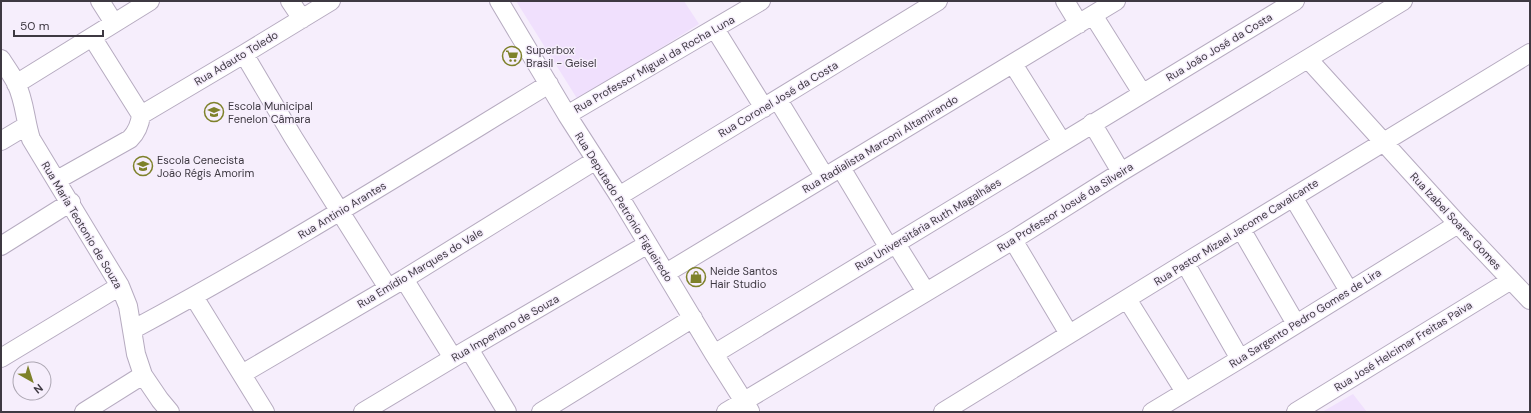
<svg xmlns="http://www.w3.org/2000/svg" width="1531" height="413" font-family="'DM Sans',sans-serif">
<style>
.built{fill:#f0e0fd}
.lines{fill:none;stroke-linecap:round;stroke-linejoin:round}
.minor-casing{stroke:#b6abc0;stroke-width:20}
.minor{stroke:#fff;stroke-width:18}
.labels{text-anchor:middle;stroke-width:3;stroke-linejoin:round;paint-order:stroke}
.street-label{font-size:11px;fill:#3e3942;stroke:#f6eefc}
.poi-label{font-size:11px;fill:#3e3942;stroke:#f6eefc;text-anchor:start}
</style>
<rect width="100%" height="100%" fill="#f6eefc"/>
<!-- built -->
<path class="built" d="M516,1H684L699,24L578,100Z
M1353,394L1367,412H1322Z"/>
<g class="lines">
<!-- minor casing -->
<g class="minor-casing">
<path id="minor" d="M100,1L114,23
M290,1L302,19
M499,1L567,115L619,196L714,354L750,411
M1065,1L1079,24
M1093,15L1142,93
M715,29L764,108
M244,54L293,137L388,288
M1,59C6,67 12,75 16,83C25,101 25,121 31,139L120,286L128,306L136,354L143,375L160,400L170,412
M1308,59L1458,224L1530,300
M1013,64L1062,142
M16,84L150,1
M778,100L825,177
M141,115L244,54L331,1
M567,115L761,1
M1092,123L1121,172
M1,141L26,126
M841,168L889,248
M57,180L130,139C137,132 140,124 141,115L92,37
M619,196L938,1
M1293,197L1349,291
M1241,229L1296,324
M1013,240L1069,334
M896,244L926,292
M1,246L71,202
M1185,263L1240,359
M666,273L1116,1
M404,279L453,358
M194,297L265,412
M1127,299L1185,392
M132,330C274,254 411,168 549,84
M469,349L507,412
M714,354C908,237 1101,118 1295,1
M1,358L120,286
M242,374L404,279L596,160
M84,412L143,375
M363,412L453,358L648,244
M541,412L693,318
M726,412L1013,240L1121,172L1403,1
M943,412L1185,263L1530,53
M1152,412L1240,359L1458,224
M1296,412L1511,280"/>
</g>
<!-- minor -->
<use href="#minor" class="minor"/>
</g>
<!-- icons -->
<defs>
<g id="supermarket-ring" transform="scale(1)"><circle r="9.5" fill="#f6eefc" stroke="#7e812a" stroke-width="1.5"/><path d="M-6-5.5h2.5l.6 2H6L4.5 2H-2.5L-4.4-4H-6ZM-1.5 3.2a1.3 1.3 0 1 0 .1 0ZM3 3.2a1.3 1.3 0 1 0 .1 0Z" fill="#7e812a"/></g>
<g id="school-ring" transform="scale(1)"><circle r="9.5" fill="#f6eefc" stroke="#7e812a" stroke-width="1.5"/><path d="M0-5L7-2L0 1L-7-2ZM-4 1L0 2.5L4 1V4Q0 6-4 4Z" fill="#7e812a"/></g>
<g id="shop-ring" transform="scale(1)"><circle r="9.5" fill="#f6eefc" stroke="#7e812a" stroke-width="1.5"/><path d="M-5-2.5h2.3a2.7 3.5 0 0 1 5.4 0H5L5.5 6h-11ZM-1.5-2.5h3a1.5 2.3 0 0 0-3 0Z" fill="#7e812a"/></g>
</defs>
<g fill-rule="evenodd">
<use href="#supermarket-ring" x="512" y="56"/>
<use href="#school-ring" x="214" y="112"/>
<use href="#school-ring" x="143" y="166"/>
<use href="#shop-ring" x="696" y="277"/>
</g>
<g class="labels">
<!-- street labels -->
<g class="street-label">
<text transform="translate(1219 47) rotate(-31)" y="4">Rua João José da Costa</text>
<text transform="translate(236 58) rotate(-31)" y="4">Rua Adauto Toledo</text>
<text transform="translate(654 64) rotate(-30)" y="4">Rua Professor Miguel da Rocha Luna</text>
<text transform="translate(778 99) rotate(-31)" y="4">Rua Coronel José da Costa</text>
<text transform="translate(880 144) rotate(-31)" y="4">Rua Radialista Marconi Altamirando</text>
<text transform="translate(624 207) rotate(58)" y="4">Rua Deputado Petrônio Figueiredo</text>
<text transform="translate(1065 207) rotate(-32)" y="4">Rua Professor Josué da Silveira</text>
<text transform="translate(342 210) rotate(-31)" y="4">Rua Antinio Arantes</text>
<text transform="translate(1456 221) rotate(47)" y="4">Rua Izabel Soares Gomes</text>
<text transform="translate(928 224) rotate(-31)" y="4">Rua Universitária Ruth Magalhães</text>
<text transform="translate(82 225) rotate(59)" y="4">Rua Maria Teotonio de Souza</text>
<text transform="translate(1236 232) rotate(-32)" y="4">Rua Pastor Mizael Jacome Cavalcante</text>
<text transform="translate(420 268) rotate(-31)" y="4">Rua Emídio Marques do Vale</text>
<text transform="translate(1305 318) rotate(-32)" y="4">Rua Sargento Pedro Gomes de Lira</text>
<text transform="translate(505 328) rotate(-30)" y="4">Rua Imperiano de Souza</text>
<text transform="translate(1403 346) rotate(-32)" y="4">Rua José Helcimar Freitas Paiva</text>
</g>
<!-- poi labels -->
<g class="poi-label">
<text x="526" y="54">Superbox<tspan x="526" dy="13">Brasil - Geisel</tspan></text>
<text x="228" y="110">Escola Municipal<tspan x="228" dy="13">Fenelon Câmara</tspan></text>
<text x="157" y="164">Escola Cenecista<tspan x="157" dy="13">João Régis Amorim</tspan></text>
<text x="710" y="275">Neide Santos<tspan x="710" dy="13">Hair Studio</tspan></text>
</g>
</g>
<!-- border -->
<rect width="1531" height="413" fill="none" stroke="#3e3942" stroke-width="4"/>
<!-- north arrow -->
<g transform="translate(32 381) rotate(141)"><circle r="19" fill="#f6eefc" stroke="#aca6b2"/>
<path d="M0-3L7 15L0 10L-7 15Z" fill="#7e812a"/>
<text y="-6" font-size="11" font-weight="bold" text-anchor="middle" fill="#3e3942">N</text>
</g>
<!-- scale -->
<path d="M14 30v6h89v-6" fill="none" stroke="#3e3942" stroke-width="2"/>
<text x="20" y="30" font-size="12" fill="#3e3942" stroke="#f6eefc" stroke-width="3" paint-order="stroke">50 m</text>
</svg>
